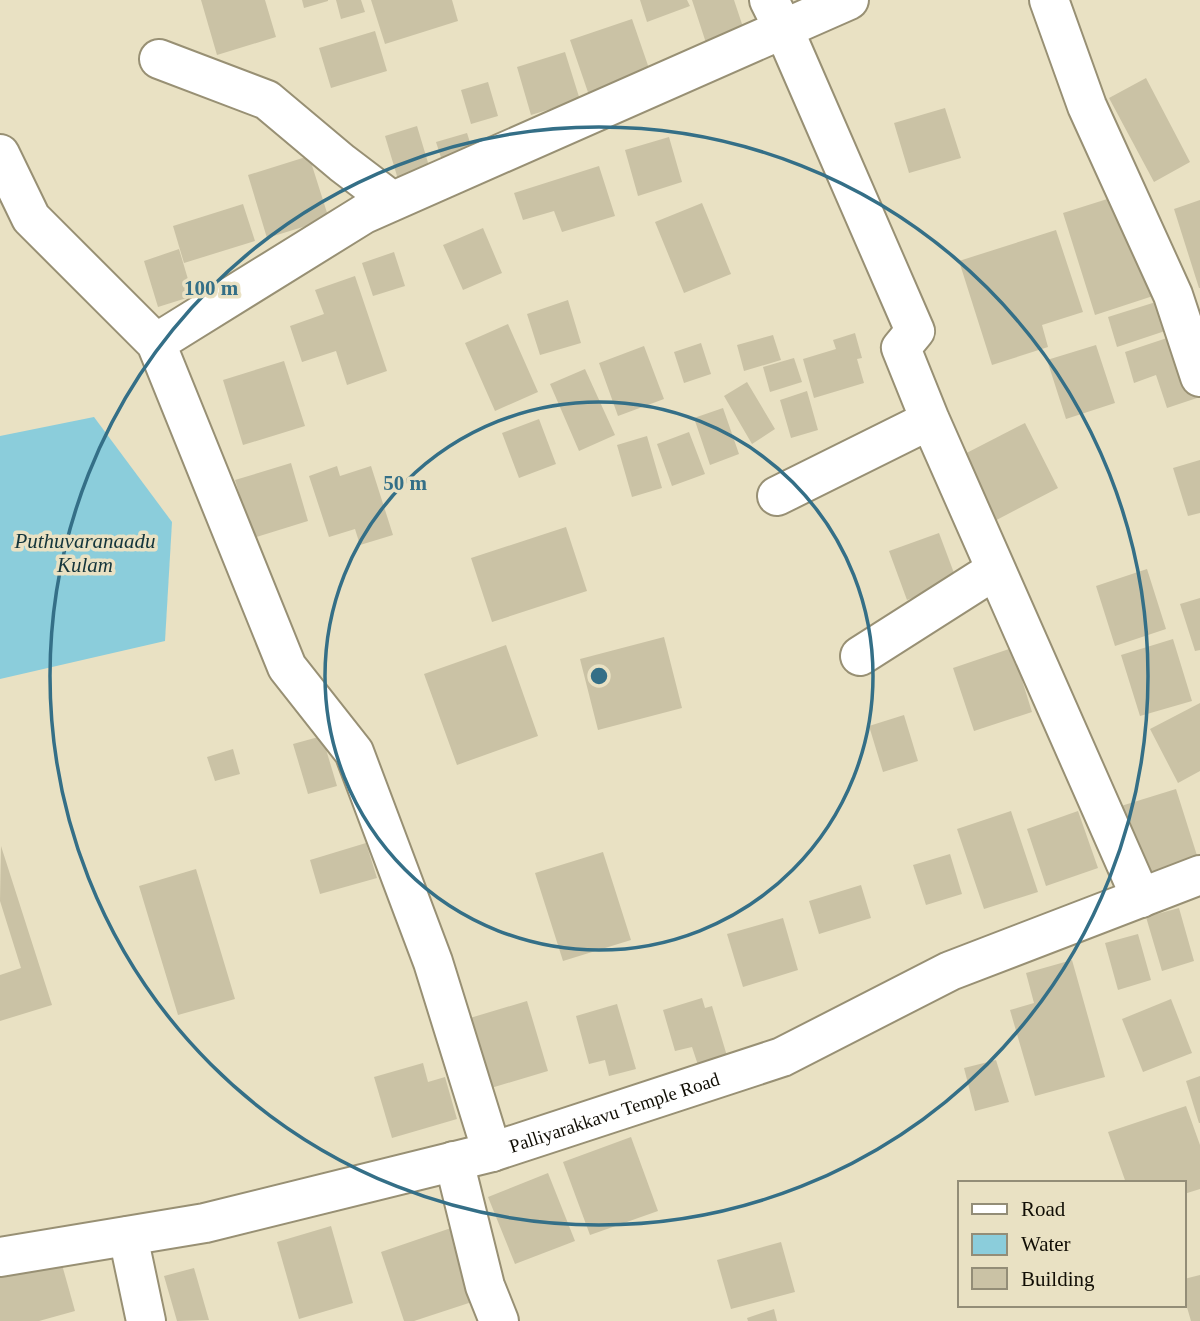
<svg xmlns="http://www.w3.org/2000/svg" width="1200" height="1321" font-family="Georgia,serif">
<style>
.water{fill:#8bcddb}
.building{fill:#cac2a5}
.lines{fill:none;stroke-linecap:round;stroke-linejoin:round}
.street-casing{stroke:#989074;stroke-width:42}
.secondary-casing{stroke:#989074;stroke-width:42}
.street{stroke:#fff;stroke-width:38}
.secondary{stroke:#fff;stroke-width:38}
.ring{fill:none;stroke:#346f87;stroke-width:3.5}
.labels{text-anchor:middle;stroke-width:7;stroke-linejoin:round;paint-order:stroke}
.street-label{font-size:19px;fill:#110e05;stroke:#e9e1c3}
.water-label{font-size:21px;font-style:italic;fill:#14353b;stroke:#e9e1c3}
.centre{fill:#346f87;stroke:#e9e1c3;stroke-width:3.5}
.ring-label{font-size:21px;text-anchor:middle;font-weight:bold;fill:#346f87;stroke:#e9e1c3;stroke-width:7;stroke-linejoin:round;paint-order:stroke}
</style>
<rect width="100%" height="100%" fill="#e9e1c3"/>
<!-- water -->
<path class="water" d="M94,417L172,522L165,641L0,679V436Z"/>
<!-- building -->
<path class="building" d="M201,0H265L276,37L217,55Z
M302,0H328V1L304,8Z
M336,0H361L365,12L341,19Z
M371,0H452L458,21L385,44Z
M640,0H687L690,6L647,22Z
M692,0H734L745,33L707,46Z
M632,19L653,80L591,101L570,40Z
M375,31L387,71L331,88L319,48Z
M565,52L580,100L531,115L517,67Z
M1146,78L1190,162L1154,182L1109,98Z
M488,82L498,116L471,124L461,90Z
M945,108L961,158L909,173L894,123Z
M417,126L432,176L400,186L385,136Z
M467,133L476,161L445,170L436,142Z
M669,137L682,182L638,196L625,150Z
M309,156L329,219L267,238L248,175Z
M599,166L615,216L562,232L554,211L523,220L514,193Z
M1120,195L1153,296L1095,315L1063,213Z
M1200,200V288H1199L1174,209Z
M702,203L731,274L684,293L655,222Z
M243,204L255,241L184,263L173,226Z
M483,228L502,273L463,290L443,245Z
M1056,230L1083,312L1042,325L1048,347L992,365L959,261Z
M179,249L193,296L158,307L144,261Z
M394,252L405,286L373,296L362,263Z
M355,276L387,371L347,385L336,351L302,362L290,326L324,314L315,290Z
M568,300L581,343L540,355L527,314Z
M1159,301L1168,330L1117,347L1108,317Z
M508,324L538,392L495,411L465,343Z
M855,333L862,358L857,359L864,383L814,398L803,359L836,349L833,340Z
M1182,333L1200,397L1167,408L1156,375L1134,383L1125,352Z
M773,335L781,360L744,371L737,345Z
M701,343L711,374L684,383L674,352Z
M1096,345L1115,403L1066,419L1047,360Z
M644,346L664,399L618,416L599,363Z
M794,358L802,382L770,392L763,367Z
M284,361L305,426L243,445L223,380Z
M585,369L615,435L579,451L550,384Z
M747,382L775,429L752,444L724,396Z
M807,391L818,430L791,438L780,400Z
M723,408L739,454L710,465L694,418Z
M539,419L556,464L519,478L502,433Z
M1025,423L1058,488L985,526L951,461Z
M689,432L705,474L672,486L657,444Z
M647,436L662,488L632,497L617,445Z
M1200,460V513L1188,516L1173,468Z
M291,463L308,521L253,538L235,480Z
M337,466L340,476L371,466L393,535L360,545L355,529L329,537L309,476Z
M566,527L587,591L492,622L471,558Z
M939,533L957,581L907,600L889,551Z
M1147,569L1166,629L1115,646L1096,586Z
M1200,598V650L1195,651L1180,604Z
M664,637L682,708L598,730L580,659Z
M1173,639L1192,701L1140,716L1121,655Z
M506,645L538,736L457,765L424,674Z
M1012,648L1032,712L974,731L953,668Z
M1200,703V771L1178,783L1150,729Z
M904,715L918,761L883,772L869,726Z
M322,736L337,786L308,794L293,744Z
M233,749L240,774L215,781L207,757Z
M1176,789L1200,865L1145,883L1121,806Z
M1011,811L1038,892L984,909L957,829Z
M1078,811L1098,868L1046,886L1027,829Z
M366,843L377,878L320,894L310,860Z
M1,846L52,1005L0,1021V975L21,968L0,901Z
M603,852L631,940L563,961L535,873Z
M950,854L962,894L926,905L913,865Z
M196,869L235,999L178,1015L139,886Z
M861,885L871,918L819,934L809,901Z
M1179,908L1194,961L1162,971L1146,917Z
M783,918L798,970L743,987L727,934Z
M1138,934L1151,980L1118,990L1105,943Z
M1072,960L1105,1077L1035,1096L1010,1010L1034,1003L1026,973Z
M702,998L705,1008L712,1006L727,1056L698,1065L692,1047L675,1051L663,1010Z
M1171,999L1192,1053L1143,1072L1122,1019Z
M527,1001L548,1071L491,1088L470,1018Z
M617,1004L636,1069L609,1076L605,1060L589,1064L576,1016Z
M996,1060L1009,1102L975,1111L964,1068Z
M423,1063L428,1082L445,1077L457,1119L392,1138L374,1077Z
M1200,1076V1123H1199L1186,1081Z
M1186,1106L1200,1145V1189L1184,1194V1183H1126L1108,1132Z
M631,1137L658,1211L590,1235L563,1162Z
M548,1173L575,1241L515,1264L488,1197Z
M331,1226L353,1303L299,1319L277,1242Z
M451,1228L475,1301L414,1321H404L381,1252Z
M781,1242L795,1292L731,1309L717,1260Z
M59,1254L75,1311L39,1321H0V1271Z
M194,1268L209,1320L177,1321L164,1276Z
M1200,1275V1321H1191L1184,1297V1279Z
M774,1309L777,1321H748L747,1318Z"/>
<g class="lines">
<!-- street casing -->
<g class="street-casing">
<path id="street" d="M769,0L784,30L915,331L901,348L930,420L1141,898
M1049,0L1087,106L1173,295L1200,377
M159,59L267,100L342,163L392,201
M0,154L31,218L156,343L287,667L354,752L433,962L492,1152
M156,343L364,214L849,0
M777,496L930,420
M860,656L995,570
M454,1161L485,1286L499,1321
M128,1236L146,1321"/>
</g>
<!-- secondary casing -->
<g class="secondary-casing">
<g id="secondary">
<path id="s1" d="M0,1257L205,1223L492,1152L782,1057L950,971L1200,875"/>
</g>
</g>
<!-- street -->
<use href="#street" class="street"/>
<!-- secondary -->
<use href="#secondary" class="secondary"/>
</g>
<!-- distance rings -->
<g class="ring">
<circle cx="599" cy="676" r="274"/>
<circle cx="599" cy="676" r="549"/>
</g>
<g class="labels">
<!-- street labels -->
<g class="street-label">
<text dy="7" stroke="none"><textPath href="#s1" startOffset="632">Palliyarakkavu Temple Road</textPath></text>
</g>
<!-- water labels -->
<g class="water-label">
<text x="85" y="548">Puthuvaranaadu<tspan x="85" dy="24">Kulam</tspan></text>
</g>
</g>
<circle cx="599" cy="676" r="10" class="centre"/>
<g class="ring-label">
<text x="211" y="295">100 m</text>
<text x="405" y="490">50 m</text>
</g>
<!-- legend -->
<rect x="958" y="1181" width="228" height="126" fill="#e9e1c3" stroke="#938d77" stroke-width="2"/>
<rect x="972" y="1204" width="35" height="10" fill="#ffffff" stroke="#938d77" stroke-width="2"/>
<text x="1021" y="1216" font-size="21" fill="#110e05">Road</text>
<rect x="972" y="1234" width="35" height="21" fill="#8bcddb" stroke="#938d77" stroke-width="2"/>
<text x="1021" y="1251" font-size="21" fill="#110e05">Water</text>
<rect x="972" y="1268" width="35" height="21" fill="#cac2a5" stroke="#938d77" stroke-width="2"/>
<text x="1021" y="1286" font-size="21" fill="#110e05">Building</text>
</svg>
